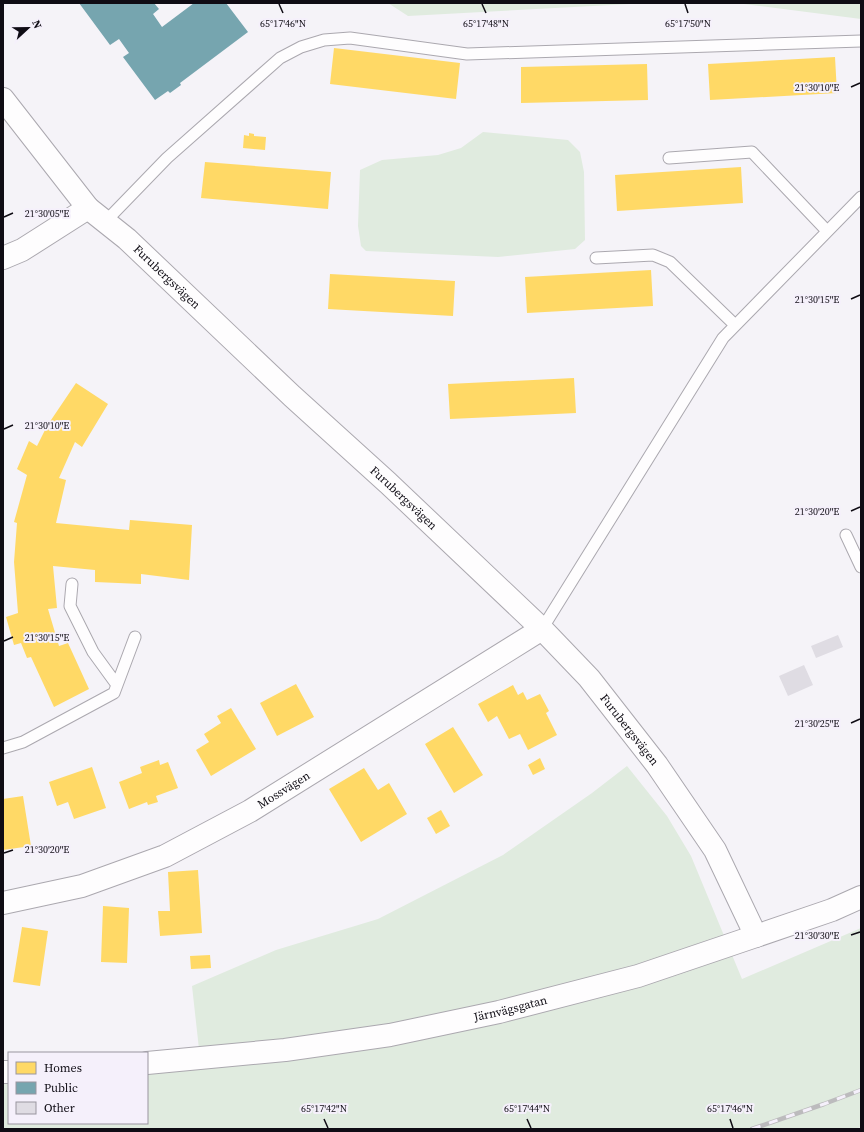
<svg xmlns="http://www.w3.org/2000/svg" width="864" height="1132" font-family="'Source Serif 4',serif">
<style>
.green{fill:#e0ebdf}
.homes{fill:#ffd966}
.public{fill:#76a5af}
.building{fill:#dfdce3}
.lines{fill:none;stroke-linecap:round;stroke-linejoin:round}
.service-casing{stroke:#aba8af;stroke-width:13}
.minor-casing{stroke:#aba8af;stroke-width:24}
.tertiary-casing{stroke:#aba8af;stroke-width:24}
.service{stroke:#fefdfe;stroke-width:11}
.minor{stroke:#fefdfe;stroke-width:22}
.tertiary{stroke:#fefdfe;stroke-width:22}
.rail-casing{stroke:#bcbbbd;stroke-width:4.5}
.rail{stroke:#f5f0fb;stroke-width:3;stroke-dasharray:9;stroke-linecap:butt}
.ticks{fill:none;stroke:#0f0c14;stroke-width:1.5}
.labels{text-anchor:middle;stroke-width:4;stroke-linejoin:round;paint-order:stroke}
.street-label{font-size:12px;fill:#0f0c14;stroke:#f5f0fb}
.ticks-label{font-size:10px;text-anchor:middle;fill:#0f0c14;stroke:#f5f0fb;stroke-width:4;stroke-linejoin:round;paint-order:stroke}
</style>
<rect width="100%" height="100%" fill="#f5f3f8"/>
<!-- green -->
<path class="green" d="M388,3H649L408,16Z
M736,3H861V19Z
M483,132L568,140L580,152L584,172L585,240L575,249L498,257L366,251L361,246L358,226L360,170L382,160L438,155L461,148Z
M627,766L667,816L691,856L742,979L861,928V1127L855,1129H3V1072H9V1123H147V1062L200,1058L192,986L276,950L378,919L503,855L592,793Z"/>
<!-- homes -->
<path class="homes" d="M334,48L460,63L456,99L330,84Z
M835,57L837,93L710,100L708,64Z
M647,64L648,100L521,103V67Z
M249,133L254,134V136L266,137L265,150L243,148L244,135L249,136Z
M205,162L331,172L328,209L201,198Z
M741,167L743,203L617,211L615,175Z
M651,270L653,306L527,313L525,277Z
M330,274L455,281L453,316L328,309Z
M574,378L576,413L450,419L448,384Z
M76,383L108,404L82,447L75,442L59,478L66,480L56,523L129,530L130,520L192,525L189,580L141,574V584L95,582V570L53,566L57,608L48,609L59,646L68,643L89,689L54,707L31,657L27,658L21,643L14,645L6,617L18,613L14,562L17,523L14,522L27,475L17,469L29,441L37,446L47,426Z
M296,684L314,717L277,736L260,703Z
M513,685L518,695L523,692L527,700L540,694L549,711L546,713L557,735L528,750L520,734L509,739L497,716L488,722L478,704Z
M231,708L256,749L211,776L196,750L209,742L204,734L221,723L217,716Z
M453,727L483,775L454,793L425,744Z
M540,758L545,769L533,775L528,765Z
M159,760L160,765L168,762L178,788L156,796L158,802L148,805L147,802L129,809L119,782L142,773L140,767Z
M92,767L106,808L74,819L68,802L57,806L49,782Z
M364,768L378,790L389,783L407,814L361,842L329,789Z
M23,796L31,846L3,850V799Z
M441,810L450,826L436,834L427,818Z
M198,870L202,933L160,936L158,911H170L168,872Z
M103,906L129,908L127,963L101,962Z
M22,927L48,931L40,986L13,982Z
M210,955L211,968L191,969L190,956Z"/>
<!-- public -->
<path class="public" d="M79,3H154L159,9L153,14L162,27L194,3H226L248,32L180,83L181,85L170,93L168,91L155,100L123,57L129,53L119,39L110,45Z"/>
<!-- building -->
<path class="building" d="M838,635L843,647L816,658L811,646Z
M804,665L813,685L788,696L779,676Z"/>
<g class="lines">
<!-- service casing -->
<g class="service-casing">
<path id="service" d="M669,158L752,152L827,231
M105,222L167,158L280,58L301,47L324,40L350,38L467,54L861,41
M596,258L653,255L670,262L735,325
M846,535L861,567
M72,584L70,606L93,652L117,685
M542,629L723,338L861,197
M3,748L23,742L114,693L135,637"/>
</g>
<!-- minor casing -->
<g class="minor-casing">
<g id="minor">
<path d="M3,258L22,250L88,208"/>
<path id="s1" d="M3,903L82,886L165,856L250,811L542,629"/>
<path id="s2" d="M147,1063L285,1050L390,1035L499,1012L638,976L756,936"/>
<path d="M3,1072H9"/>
</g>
</g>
<!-- tertiary casing -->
<g class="tertiary-casing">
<g id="tertiary">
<path id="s3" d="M3,99L88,208L127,239L292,396L388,483L542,629L589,678L657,765L715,850L756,936L832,910L861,897"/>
</g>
</g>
<!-- service -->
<use href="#service" class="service"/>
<!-- minor -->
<use href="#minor" class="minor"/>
<!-- tertiary -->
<use href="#tertiary" class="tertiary"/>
<!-- rail casing -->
<g class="rail-casing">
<path id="rail" d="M752,1129L824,1104L861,1090"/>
</g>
<!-- rail -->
<use href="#rail" class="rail"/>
</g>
<!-- ticks -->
<path class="ticks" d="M279,4L283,13M482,4L486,13M685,4L688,13M851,87L860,83M4,217L13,213M851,299L860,295M4,429L13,425M851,511L860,507M4,641L13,637M851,723L860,719M4,853L13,850M851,935L860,932M324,1119L328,1128M527,1119L531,1128M730,1119L733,1128"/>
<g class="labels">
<!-- street labels -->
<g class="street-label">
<text dy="4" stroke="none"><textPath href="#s3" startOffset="243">Furubergsvägen</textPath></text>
<text dy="4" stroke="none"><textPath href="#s3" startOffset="567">Furubergsvägen</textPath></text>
<text dy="4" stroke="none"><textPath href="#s3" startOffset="891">Furubergsvägen</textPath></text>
<text dy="4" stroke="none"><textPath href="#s1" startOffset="305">Mossvägen</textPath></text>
<text dy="4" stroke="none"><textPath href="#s2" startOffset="368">Järnvägsgatan</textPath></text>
</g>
</g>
<g class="ticks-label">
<text x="283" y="27">65°17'46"N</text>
<text x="486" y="27">65°17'48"N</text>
<text x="688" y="27">65°17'50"N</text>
<text x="817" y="91">21°30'10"E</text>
<text x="47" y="217">21°30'05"E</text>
<text x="817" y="303">21°30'15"E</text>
<text x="47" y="429">21°30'10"E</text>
<text x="817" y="515">21°30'20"E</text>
<text x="47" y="641">21°30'15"E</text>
<text x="817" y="727">21°30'25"E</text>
<text x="47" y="853">21°30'20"E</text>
<text x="817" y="939">21°30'30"E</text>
<text x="324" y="1112">65°17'42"N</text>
<text x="527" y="1112">65°17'44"N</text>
<text x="730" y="1112">65°17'46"N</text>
</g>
<!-- border -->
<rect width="864" height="1132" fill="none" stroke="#0f0c14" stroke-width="8"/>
<!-- legend -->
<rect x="8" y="1052" width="140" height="72" fill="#f5f0fb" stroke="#99959f"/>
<rect x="16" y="1062" width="20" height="12" fill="#ffd966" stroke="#99959f"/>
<text x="44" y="1072" font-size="12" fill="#0f0c14">Homes</text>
<rect x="16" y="1082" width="20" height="12" fill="#76a5af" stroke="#99959f"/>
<text x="44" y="1092" font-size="12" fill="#0f0c14">Public</text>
<rect x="16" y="1102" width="20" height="12" fill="#dfdce3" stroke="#99959f"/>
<text x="44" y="1112" font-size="12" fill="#0f0c14">Other</text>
<!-- north arrow -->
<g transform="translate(28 28) rotate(68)" stroke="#f5f0fb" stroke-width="3" paint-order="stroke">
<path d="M0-3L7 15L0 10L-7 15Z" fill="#0f0c14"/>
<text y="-6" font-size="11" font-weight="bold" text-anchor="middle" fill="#0f0c14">N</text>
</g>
</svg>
